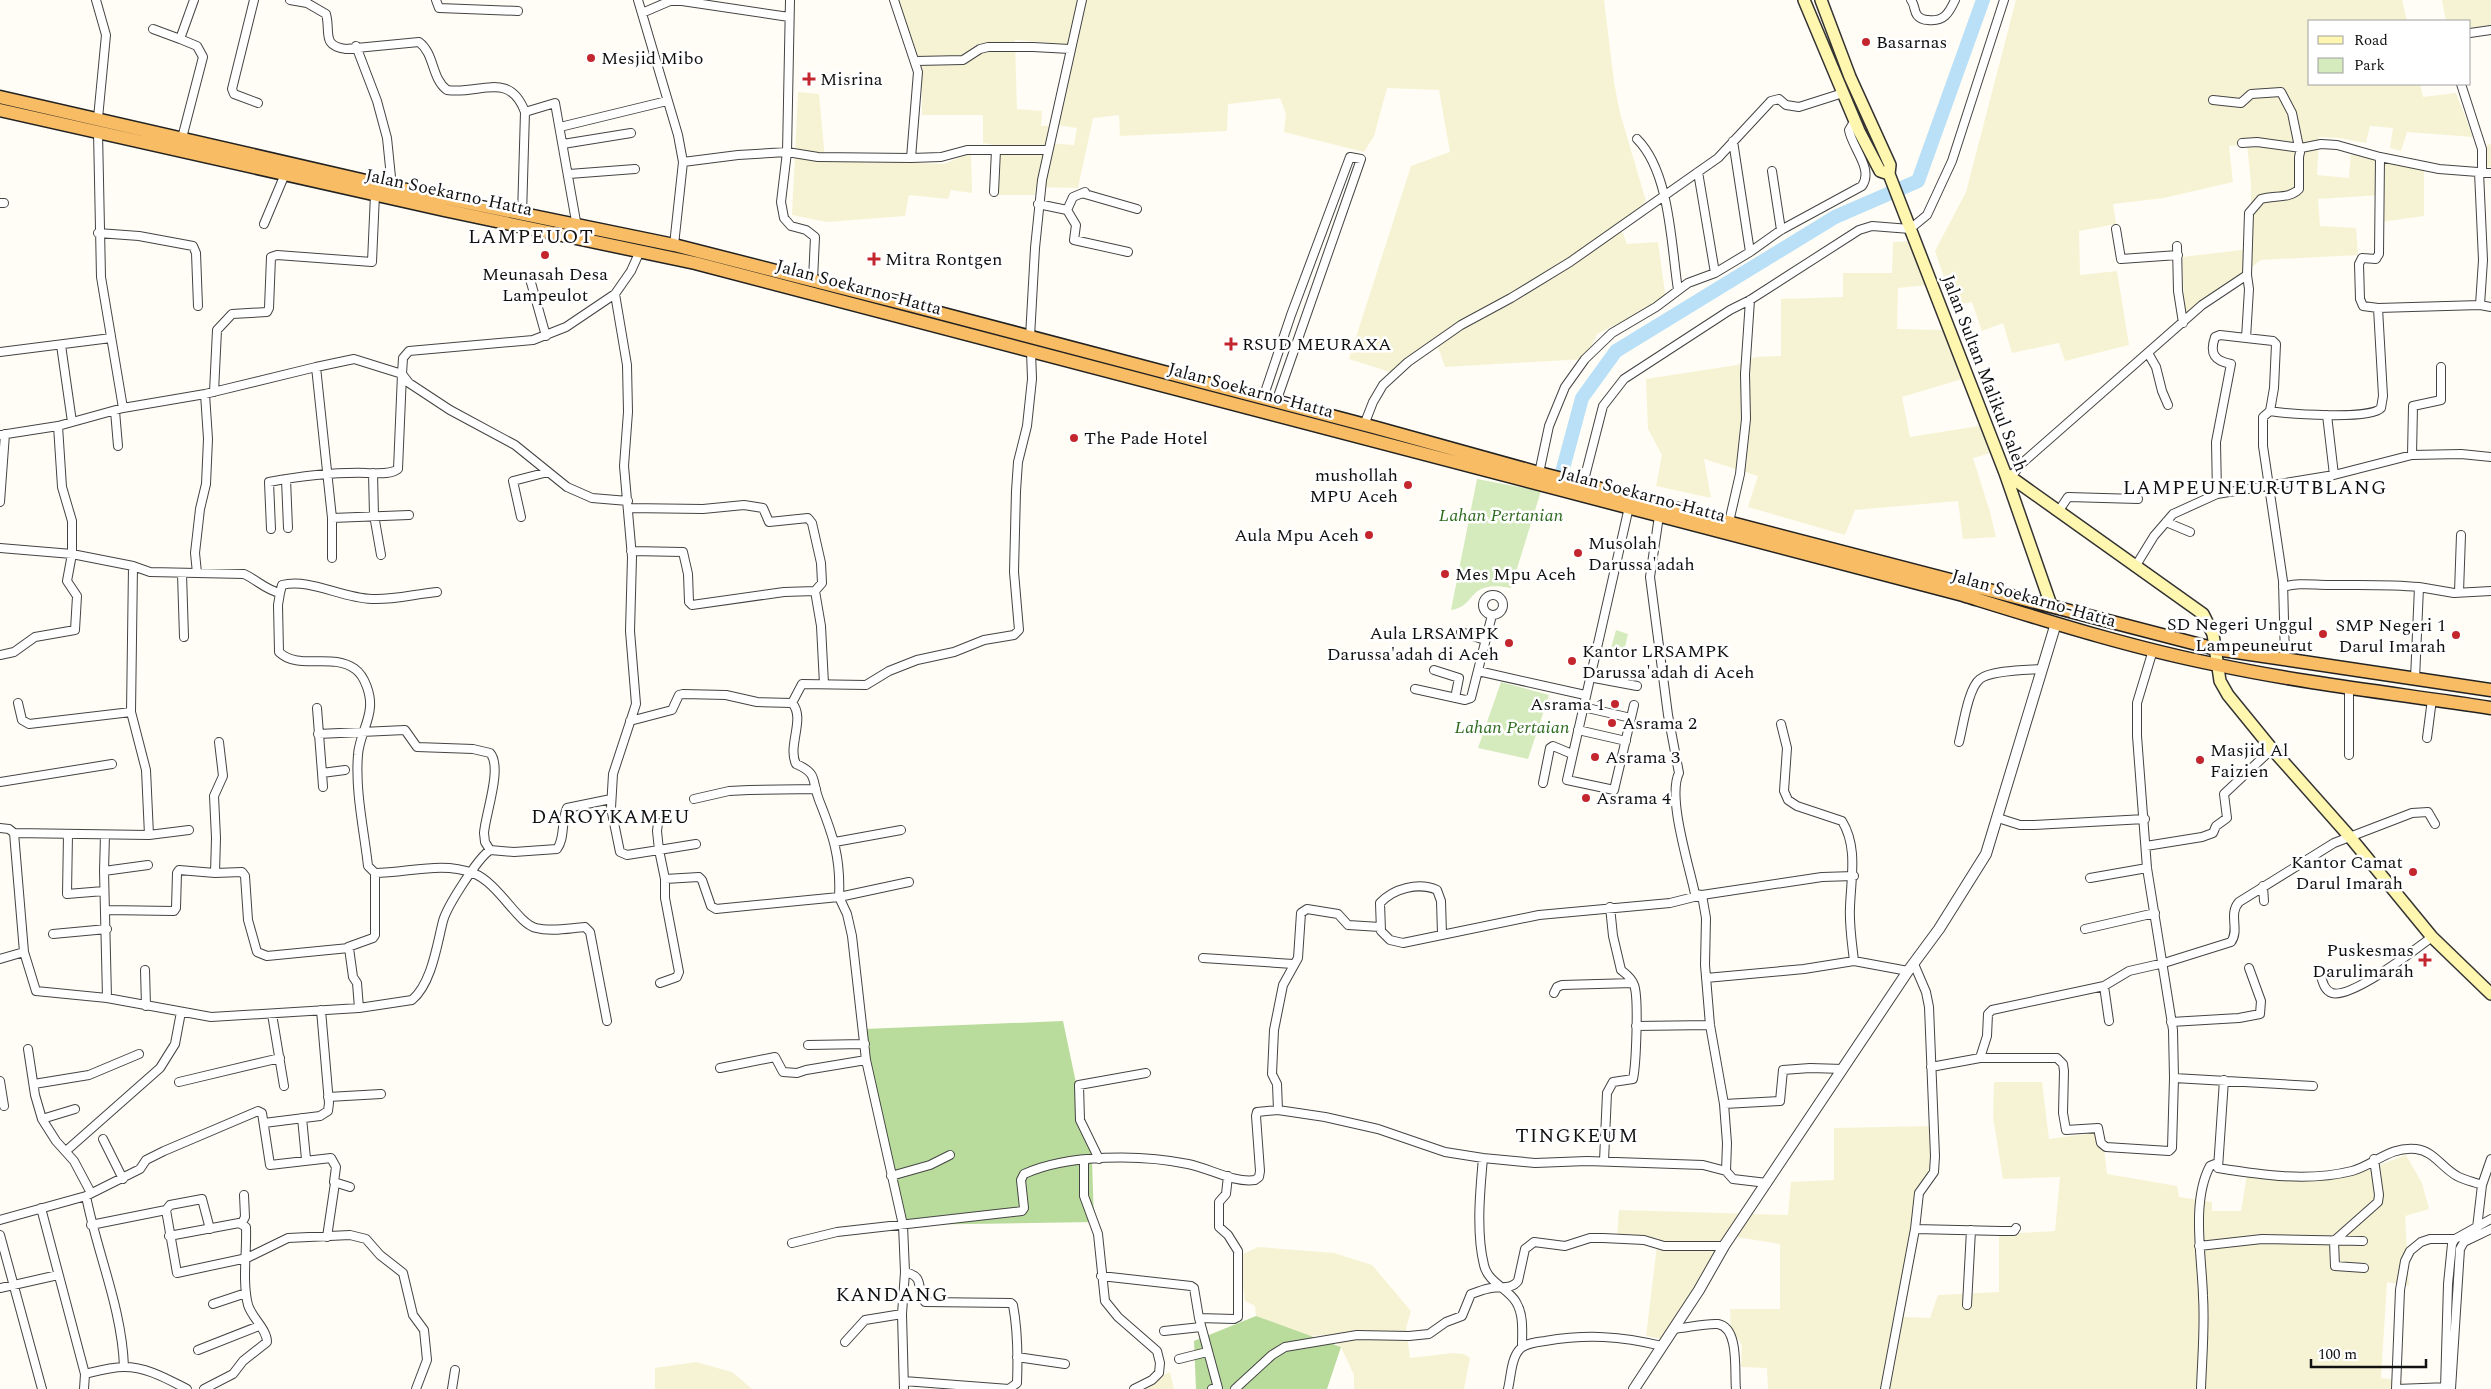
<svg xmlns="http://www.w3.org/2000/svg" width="2491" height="1389" font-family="Spectral,serif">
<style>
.farmland{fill:#f6f3d4;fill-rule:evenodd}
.green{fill:#d5ebbd}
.forest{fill:#b9dc9c}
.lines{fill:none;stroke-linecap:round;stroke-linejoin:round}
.river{stroke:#b9e0f7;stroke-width:14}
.minor-casing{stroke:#444;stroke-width:10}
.tertiary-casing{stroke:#444;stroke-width:12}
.secondary-casing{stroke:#333;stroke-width:14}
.trunk-casing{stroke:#222;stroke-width:15}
.minor{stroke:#fff;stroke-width:8}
.tertiary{stroke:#fff;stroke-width:10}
.secondary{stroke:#fff6b0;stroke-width:11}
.trunk{stroke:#f7bc64;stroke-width:12}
.poi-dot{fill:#c4262e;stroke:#fff;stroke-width:2}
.labels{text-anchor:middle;stroke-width:5;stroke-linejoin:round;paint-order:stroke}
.poi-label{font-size:18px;fill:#111;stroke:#fff;text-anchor:start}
.street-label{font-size:18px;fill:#111;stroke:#fff}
.park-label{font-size:18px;font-style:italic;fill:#2f6b1f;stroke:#fff}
.quarter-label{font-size:20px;letter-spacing:1px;fill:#111;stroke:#fff}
</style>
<rect width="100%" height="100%" fill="#fffdf5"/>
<!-- farmland -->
<path class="farmland" d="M897,0H1604L1614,82L1620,113L1646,201L1620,227L1627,244L1658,242L1666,300L1597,334L1585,359L1445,367L1437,344L1396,374L1349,359L1411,166L1450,152L1439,90L1387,88L1374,136L1364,152L1284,132L1286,114L1280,98L1228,104L1227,131L1120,136L1119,115L1093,118L1078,188L1036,187L1035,195H996L999,146L983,143V115H922V67L911,47ZM1015,40L1076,45L1057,125L1077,128L1074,145L1045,143L1050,126H1041L1042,111L1017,109Z
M2016,0H2402L2407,21H2310V84H2420L2423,97L2456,93L2473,137L2407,132L2401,151L2390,148L2393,128L2370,126L2366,143L2339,138L2319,137L2317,175L2349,178L2351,154L2424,171V216L2381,222V195L2318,199L2320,226L2356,228L2358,255L2261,260L2185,317L2182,257L2251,249V183L2247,144L2229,146L2233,182L2164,198L2113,204L2116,224L2079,231L2080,275L2117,271L2129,345L2065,361L2059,343L2012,353L2003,323L1982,331L1972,302L1954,306L1935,251L1966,192Z
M2442,0H2491V29L2470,33V21H2446Z
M798,92L819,94L825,159L944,164L971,153L972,193L951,190L948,199L909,195L905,216L827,222L792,215Z
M2491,144V167H2486L2487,145Z
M1913,241L1928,285L1898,288L1897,329L1943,330L1962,379L1902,397L1910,437L1979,426L1991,453L1973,458L1990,512L1996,537L1963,539L1958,501L1855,510L1845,535L1748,507L1758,476L1704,459L1711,498L1656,486L1662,455L1648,429L1646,379L1737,365L1755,357L1781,356V299L1843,297V273H1892L1893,242Z
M1994,1082H2042L2049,1139L2102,1132L2107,1174L2177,1186L2179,1197L2212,1202V1211H2241L2248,1169L2309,1178L2369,1169L2406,1155L2422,1183L2429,1209L2405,1216L2409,1286L2387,1282L2381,1378L2402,1381V1389H1768L1767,1368L1741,1367L1742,1345L1731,1328L1730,1309H1780V1244L1730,1236L1663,1339L1646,1336L1658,1238L1617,1236L1619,1210L1788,1215L1791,1182L1834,1180V1128L1935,1126V1175L1922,1189L1919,1232L1904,1317L1930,1318L1938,1295L1999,1292V1234L2055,1231L2060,1177L2003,1179L1993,1117Z
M1258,1247L1334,1253L1372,1265L1411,1311L1406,1328L1410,1358L1453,1353L1464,1354L1470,1358L1464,1389H1354V1375L1341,1347L1325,1335L1307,1336L1260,1359L1255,1306L1245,1301L1241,1268L1243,1254Z
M696,1362L732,1372L752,1389H655V1368Z
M1170,1372L1174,1389H1132Z"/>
<!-- green -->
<path class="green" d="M1477,479L1541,491L1511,588C1466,579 1478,606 1451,610Z
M1616,630L1628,634L1623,656L1610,652Z
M1501,682L1549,695L1528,759L1478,748Z"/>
<!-- forest -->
<path class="forest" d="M1063,1021L1092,1159L1094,1222L903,1225L864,1029Z
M1256,1316L1341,1347L1327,1389H1196L1194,1341Z"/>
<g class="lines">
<!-- river -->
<path class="river" d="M1561,476L1582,398L1616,351L1835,217L1918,181L1983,0"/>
<!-- minor casing -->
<g class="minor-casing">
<path id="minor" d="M96,0L106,35L98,118
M254,0L232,89L234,94L258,103
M290,0L307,3L326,14C331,32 321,46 346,49L419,42C435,54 431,78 447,90C480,95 509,70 525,112
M436,0L439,8L518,11
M638,0L678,135L683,162L674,245
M790,0L787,152L781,202L784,218L791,226L806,230L815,237L813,280
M894,0L918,72L911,158
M1911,0C1915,5 1914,11 1917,15C1920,19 1924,20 1928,20C1944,22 1949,13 1955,0
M642,13L670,1H682L789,17
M153,29L180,39
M2470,33L2491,30
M356,46L377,101L387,138L392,187
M916,61L963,60L980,49L988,47H1033L1070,49
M2461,84L2482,149V171
M2213,100L2241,103L2251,94L2281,92L2292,113L2299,147
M560,127L667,101
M98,132L101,277L123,408
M182,138L203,57L197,46L180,39L194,0
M1637,139C1670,172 1671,244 1678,290
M1733,141L1750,252
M2242,143L2257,142L2301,148
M563,144L631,133
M683,162L738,155L787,152L818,157L911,158L941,157L967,150H1047
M1772,171L1781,230
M1698,172L1715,273
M569,174L635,169
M994,192L996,150
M1085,192L1073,197L1067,210L1076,225L1074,240L1128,252
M1085,194L1137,209
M0,203H4
M1038,204L1067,210
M522,215L525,112L555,103L577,227
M264,224L285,174
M2116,229L2121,259L2178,255
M98,233L139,236L193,246L196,253L198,306
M2177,246L2178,291L2183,323
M640,251L631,271L615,294L627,365L628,412L624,466L632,557L630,631L636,704L613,774L611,808L620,852L627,855L659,850L665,879L699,877L702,880L711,906L716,909L839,897L847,914L852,936L866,1060L903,1225L905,1272L902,1314L904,1389
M2247,275L2249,289L2246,338L2273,341L2276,344L2274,388L2270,411
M530,279L546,336
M615,294L566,327L533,340L409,351L403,358L402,374L409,383L450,410L515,445L567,487L592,498L628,501
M2480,305L2491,307
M2378,308L2480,305L2483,260L2479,172
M1030,337L1035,248L1042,180L1082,0
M61,345L72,422
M0,352L111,338
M2148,353L2156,367L2162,391L2168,405
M214,392L217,330L232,314L267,312L269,308L271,257L277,255L372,262L375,194
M1263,398L1291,315L1350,157L1361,159L1276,402
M115,411L118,446
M2327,415L2334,475
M1364,425L1373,402L1383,385L1408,362L1461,325L1511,298L1570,262L1698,172L1718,158L1771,101L1779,99L1786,105L1799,107L1843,93
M0,435L58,426L123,408L205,394L316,367L332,518L409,515
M2412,455L2413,406L2441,400V367
M373,473L374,515L381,555
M1539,473L1549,426L1565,387L1585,359L1612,333L1656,307L1688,283L1715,273L1750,252L1781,230L1862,186C1874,169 1852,148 1849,130L1855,120
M2011,477L2021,464L2202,305L2247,275L2249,213L2261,199C2274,195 2290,199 2299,189V157L2301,148L2321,144L2337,145L2380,157L2439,169L2491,173
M286,479L288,528
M1583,484L1603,406L1624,379L1730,310L1750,300L1859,230L1872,226L1910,229L1927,215L1952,161L2004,0
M2217,494L2216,442L2231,364C2215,361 2209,354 2215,337L2220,335L2246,338
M0,502L5,434
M1629,507L1567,780L1614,790L1634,705
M628,508L703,509L744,505L763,508L769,522L808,518L812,523L821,563L822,583L815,591
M2058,512L2068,497L2138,499
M1659,516L1650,577L1668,715L1679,773C1667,797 1689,865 1695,894L1702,895L1706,918L1705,965L1710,1025L1724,1104L1727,1143L1726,1171
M521,517L513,481L548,472
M332,518V558
M1729,522L1740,474L1746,419L1745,374L1750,300
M2166,522L2190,532
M271,529L269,482C302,476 333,472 367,473C377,473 390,475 398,469L402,374L354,359L316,367
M0,548L72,554L133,566L150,572L244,574C257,580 266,590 280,593L278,605L279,652C299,671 332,652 355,669C365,676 371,695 370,707C369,723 359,738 358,755C355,791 364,830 368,866L375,873C408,873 441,861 473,873C499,883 517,923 536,928C551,932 570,928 585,927L590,932L607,1021
M631,551L683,552L688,574L689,602L692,605L784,592L815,591L821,626L824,684
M2135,567L2154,536L2173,514L2217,494L2334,475L2412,455L2461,454L2491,457
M197,573L195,553L200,509L206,484L208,439L205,394
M182,574L184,637
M2283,587C2299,582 2312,585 2329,585C2359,585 2389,584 2419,587
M2459,592L2461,535
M280,593L282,585C310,578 341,598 372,599C394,600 415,594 437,592
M1483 605a10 10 0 1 1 20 0a10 10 0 1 1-20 0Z
M1461,632L1485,640
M0,655L14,652L35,637L75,630L77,596L67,581L72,554V521L62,487L58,426
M2285,659L2283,581L2263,446V417L2270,411C2288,414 2371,420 2381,408L2383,396L2378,308L2363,306L2360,299L2359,264L2362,258L2376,259L2379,254L2380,157
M1434,670L1459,678L1455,698
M1478,671L1585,695
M1589,677L1637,686
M2415,679L2419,587L2454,593L2491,591
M2349,688V755
M1415,689L1465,700L1471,698L1492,615
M18,703L22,720L29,724L131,712
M792,703L802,684L866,685L889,671L917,660L954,652L984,640L1014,635L1019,630L1014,572L1016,491L1018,462L1027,426L1032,379L1031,351
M1583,707L1631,718
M317,708L322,773
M630,721L672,710L679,695L683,694L726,695L757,702L792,703C806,718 787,746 796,764C819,774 811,780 819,800C833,835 841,858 839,897L909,882
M1781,724L1787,748L1784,791L1788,800L1797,806L1842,821C1858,847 1851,878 1850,907C1849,925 1852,943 1854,961
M1578,730L1626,741
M318,734L405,730L417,747L473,749L490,753C503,767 485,815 484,833L485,842L490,850L514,852L557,849C565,839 561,821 567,808L611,799
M2427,738L2432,699
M1959,742C1963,727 1968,688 1980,679C1991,670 2027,670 2041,669
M0,782L112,764
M1543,783L1550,748L1553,746L1572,754
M323,787L322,773L345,770
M694,799L729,791L749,790L816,789
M1998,818L2020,825H2034L2145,819
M658,823L657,831L659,850L696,844
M0,828L9,829L14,833L24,952L36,991L107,998L211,1017L359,1008L412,1000C432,983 437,944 443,921C447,906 478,858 490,850
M14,833L149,835L146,770L131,712L133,566
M68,834L67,894L104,891
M105,835L104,871L107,998
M149,835L189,830
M835,842L901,830
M2146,846L2202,837L2213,833L2216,826L2227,818L2224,794L2272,749
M104,871L148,865
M215,873L216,838L214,796L223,776L219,742
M2090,878L2147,868
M2263,886L2264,901
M106,910L174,911L176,908L177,873L179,870L215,873L242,872L245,876L248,920L257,952L267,956L349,948L353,977L357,983L359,1008
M2085,929L2155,913
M53,934L107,929
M1442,934L1441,901L1437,890C1419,882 1394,888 1380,903L1381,931L1390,940L1403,943L1539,915L1670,903L1702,895L1822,877L1854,876
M348,947L373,938L375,935V873
M1203,958L1293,964
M0,959L24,952
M145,970L146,1006
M2319,970C2322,978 2323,990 2332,993C2351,999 2416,949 2432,937
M1706,978L1804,969L1854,961L1908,971
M660,983L677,977L679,972L665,898V879
M2104,986L2109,1021
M1554,993L1557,987L1562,985L1633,983
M272,1014L284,1086
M2171,1022L2239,1018L2260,1014L2261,1001L2249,968
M1636,1026L1710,1025
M808,1045L865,1044
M28,1049L35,1095L42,1119L56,1141L74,1161L91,1193
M1980,1058L1987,1036L1988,1014L1992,1010L2104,986L2129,971L2164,963L2231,942C2240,930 2228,914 2239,902L2334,843L2412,813L2428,812L2435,824
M1931,1067L1980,1058H2057L2063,1064L2064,1071L2063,1113L2066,1130L2098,1128L2101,1143L2106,1147L2169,1151L2172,1148L2174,1078L2173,1030L2147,868L2137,736V703L2153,650
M720,1068L775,1057L783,1072L797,1073L806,1070L866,1060
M2174,1078L2313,1086
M0,1081L4,1106
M179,1082L280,1058
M34,1084L89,1075L139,1054
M328,1097L381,1094
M1724,1104L1780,1101L1783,1070L1810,1068L1843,1069
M1278,1110L1277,1084L1272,1074L1274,1030L1283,985L1298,958L1301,913L1307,909L1338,914L1348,925L1380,927
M302,1118L306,1159
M42,1119L75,1109
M264,1123L320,1116L328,1111L329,1103L321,1010
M103,1139L123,1179
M66,1151L160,1068L175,1044L181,1012
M1483,1158C1480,1191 1476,1233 1484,1265C1488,1283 1508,1288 1516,1302C1524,1315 1522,1332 1522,1347
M1099,1159L1080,1120L1079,1085L1146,1073
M1084,1160V1196L1098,1234L1105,1301L1118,1317L1157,1351L1160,1363L1159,1373L1152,1380L1134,1389
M1604,1161L1607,1093L1613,1082L1633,1079C1636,1065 1639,997 1634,985C1632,978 1626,974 1621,970L1613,936L1610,907
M2218,1168L2224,1080
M891,1176L930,1165L950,1155
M86,1196L140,1169L146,1160L164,1151L258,1111L262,1113L270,1165L331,1158L336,1167L334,1182L350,1187
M41,1208L85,1374L84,1389
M166,1210L170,1205L202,1199L210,1229
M0,1220L86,1196C97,1253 122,1308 124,1367
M242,1223L245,1217L244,1195
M91,1225L166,1210L177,1273L247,1258L288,1238L350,1235L366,1239L380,1255L403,1273L413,1315L424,1330L427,1360L416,1389
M2477,1228L2482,1185L2491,1159
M1915,1229L2001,1231H2014L2016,1228
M0,1235L42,1389
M169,1236L239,1223L246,1227C247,1252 242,1281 248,1305C252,1318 267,1329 267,1342L243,1361L233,1374L204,1389
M327,1237L335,1183
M792,1243L837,1232L1022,1211L1024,1208L1021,1180L1024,1174C1068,1154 1141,1154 1188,1164C1209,1168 1233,1183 1255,1180L1259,1177L1260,1171L1256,1116L1257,1112L1278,1110L1325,1117L1378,1129L1445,1152L1483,1158L1535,1163L1587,1161L1703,1165L1726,1171L1733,1179L1767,1183
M2199,1246L2262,1239L2363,1241
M2364,1268L2335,1266L2334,1241L2378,1202L2379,1195L2374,1159
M1101,1276L1191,1286L1194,1288L1199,1318L1218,1388L1212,1389
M0,1288L58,1275
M213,1304L246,1293
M1967,1305L1971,1230
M1199,1318L1234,1319L1238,1317V1251L1228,1235L1219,1227V1202L1226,1194L1228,1176
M1674,1329C1687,1328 1705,1323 1718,1324C1740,1328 1734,1373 1736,1389
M1164,1331L1201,1327
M845,1342L865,1320L902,1314
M198,1350L259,1326
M1017,1357L1065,1364
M1179,1359L1207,1352
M85,1374C97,1371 111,1367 124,1367C147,1367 167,1379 187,1389
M904,1381L1009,1389L1017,1383C1018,1357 1018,1331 1013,1305L1011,1303L925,1302C915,1288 926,1277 905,1272
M452,1389L455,1370
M1235,1389L1272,1355L1285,1347L1357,1335L1409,1336L1429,1334L1446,1322L1462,1316L1471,1294C1478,1292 1484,1289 1491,1288C1502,1286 1511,1290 1518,1281L1525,1249L1534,1242L1565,1246L1590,1238H1603L1644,1240L1664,1246H1724
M1508,1389C1511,1377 1511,1358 1520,1349C1526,1343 1537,1342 1545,1341C1588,1334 1620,1336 1662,1346
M1885,1389L1915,1229L1919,1193L1934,1172L1935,1156L1929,1007L1926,992L1914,964
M2201,1389C2202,1358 2205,1327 2203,1296C2202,1258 2191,1201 2210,1166L2215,1164L2218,1168C2262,1175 2308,1182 2352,1171C2374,1165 2390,1146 2416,1149C2434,1151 2442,1168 2457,1176C2464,1180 2474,1182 2482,1185
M2396,1389L2400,1290L2405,1261L2410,1251L2421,1242L2430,1239H2455
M2396,1389L2449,1387
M2445,1389L2448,1284L2452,1244L2455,1239L2491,1219
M2451,1389L2460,1249L2464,1242L2491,1229"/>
</g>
<!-- tertiary casing -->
<g class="tertiary-casing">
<path id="tertiary" d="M1634,1389L1699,1290L1724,1246L1908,971L1939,929L1986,854L2056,623"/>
</g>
<!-- secondary casing -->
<g class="secondary-casing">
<path id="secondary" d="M1804,0L1859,131L1880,171L1889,174
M1821,0L1850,77L1890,165L1889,174L2005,473L2051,605
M2005,473L2203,614L2213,634L2220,681L2228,695L2272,749L2350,837L2432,937L2491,994"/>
</g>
<!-- trunk casing -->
<g class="trunk-casing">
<path id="trunk" d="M0,97L392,187L674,245L913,306L1377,428L1539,473L2216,649L2491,690
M0,110L444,210L695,263L1963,595C2047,621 2132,648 2218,665C2308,684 2400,694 2491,708"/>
</g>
<!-- minor -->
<use href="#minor" class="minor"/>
<!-- tertiary -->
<use href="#tertiary" class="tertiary"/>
<!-- secondary -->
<use href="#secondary" class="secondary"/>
<!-- trunk -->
<use href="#trunk" class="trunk"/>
</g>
<!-- markers -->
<g class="poi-dot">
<circle cx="1866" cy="42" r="5"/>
<circle cx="591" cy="58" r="5"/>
<path d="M806.5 71.5h5v5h5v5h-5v5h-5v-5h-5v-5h5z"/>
<circle cx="545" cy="255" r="5"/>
<path d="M871.5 251.5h5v5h5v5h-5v5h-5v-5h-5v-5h5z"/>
<path d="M1228.5 336.5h5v5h5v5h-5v5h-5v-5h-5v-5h5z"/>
<circle cx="1074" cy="438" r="5"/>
<circle cx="1408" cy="485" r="5"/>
<circle cx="1369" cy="535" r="5"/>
<circle cx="1578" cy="553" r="5"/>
<circle cx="1445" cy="574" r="5"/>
<circle cx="2323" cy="634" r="5"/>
<circle cx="2456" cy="635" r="5"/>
<circle cx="1509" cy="643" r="5"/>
<circle cx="1572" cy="661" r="5"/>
<circle cx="1615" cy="704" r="5"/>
<circle cx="1612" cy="723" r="5"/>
<circle cx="1595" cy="757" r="5"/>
<circle cx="2200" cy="760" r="5"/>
<circle cx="1586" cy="798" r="5"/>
<circle cx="2413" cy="872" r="5"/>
<path d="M2422.5 952.5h5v5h5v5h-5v5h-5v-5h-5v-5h5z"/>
</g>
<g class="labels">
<!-- poi labels -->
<g class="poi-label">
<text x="1876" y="48">Basarnas</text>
<text x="601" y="64">Mesjid Mibo</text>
<text x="820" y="85">Misrina</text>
<text x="885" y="265">Mitra Rontgen</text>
<text x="545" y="280" text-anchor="middle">Meunasah Desa<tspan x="545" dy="21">Lampeulot</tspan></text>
<text x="1242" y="350">RSUD MEURAXA</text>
<text x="1084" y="444">The Pade Hotel</text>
<text x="1398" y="481" text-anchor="end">mushollah<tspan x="1398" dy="21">MPU Aceh</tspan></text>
<text x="1359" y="541" text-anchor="end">Aula Mpu Aceh</text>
<text x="1588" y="549">Musolah<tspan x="1588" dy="21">Darussa'adah</tspan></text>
<text x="1455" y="580">Mes Mpu Aceh</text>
<text x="2313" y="630" text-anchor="end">SD Negeri Unggul<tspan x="2313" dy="21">Lampeuneurut</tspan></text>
<text x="2446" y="631" text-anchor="end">SMP Negeri 1<tspan x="2446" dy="21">Darul Imarah</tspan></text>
<text x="1499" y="639" text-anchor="end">Aula LRSAMPK<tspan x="1499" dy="21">Darussa'adah di Aceh</tspan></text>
<text x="1582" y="657">Kantor LRSAMPK<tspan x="1582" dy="21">Darussa'adah di Aceh</tspan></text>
<text x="1605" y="710" text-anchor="end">Asrama 1</text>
<text x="1622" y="729">Asrama 2</text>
<text x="2210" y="756">Masjid Al<tspan x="2210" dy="21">Faizien</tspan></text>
<text x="1605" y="763">Asrama 3</text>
<text x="1596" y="804">Asrama 4</text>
<text x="2403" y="868" text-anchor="end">Kantor Camat<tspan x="2403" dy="21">Darul Imarah</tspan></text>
<text x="2414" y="956" text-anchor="end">Puskesmas<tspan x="2414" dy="21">Darulimarah</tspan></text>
</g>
<!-- street labels -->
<g class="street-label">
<text transform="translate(449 192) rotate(12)" y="6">Jalan Soekarno-Hatta</text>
<text transform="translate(859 287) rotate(15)" y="6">Jalan Soekarno-Hatta</text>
<text transform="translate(1985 373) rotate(69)" y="6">Jalan Sultan Malikul Saleh</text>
<text transform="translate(1251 390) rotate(15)" y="6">Jalan Soekarno-Hatta</text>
<text transform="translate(1643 494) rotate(15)" y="6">Jalan Soekarno-Hatta</text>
<text transform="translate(2034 598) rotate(16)" y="6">Jalan Soekarno-Hatta</text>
</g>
<!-- park labels -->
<g class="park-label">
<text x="1501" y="521">Lahan Pertanian</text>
<text x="1512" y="733">Lahan Pertaian</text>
</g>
<!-- quarter labels -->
<g class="quarter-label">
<text x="531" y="243">LAMPEUOT</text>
<text x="2255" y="494">LAMPEUNEURUTBLANG</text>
<text x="611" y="823">DAROYKAMEU</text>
<text x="1577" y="1142">TINGKEUM</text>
<text x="892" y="1301">KANDANG</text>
</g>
</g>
<!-- legend -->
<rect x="2308" y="20" width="162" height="65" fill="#ffffff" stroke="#a0a0a0"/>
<rect x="2318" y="36" width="25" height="8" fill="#fff6b0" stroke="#a0a0a0"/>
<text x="2354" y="45" font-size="15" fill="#111111">Road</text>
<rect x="2318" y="58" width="25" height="15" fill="#d5ebbd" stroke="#a0a0a0"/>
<text x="2354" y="70" font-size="15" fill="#111111">Park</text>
<!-- scale -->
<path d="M2311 1359v8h115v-8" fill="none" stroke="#111111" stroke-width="2.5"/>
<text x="2318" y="1359" font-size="15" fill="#111111" stroke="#ffffff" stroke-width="4" paint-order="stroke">100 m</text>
</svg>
